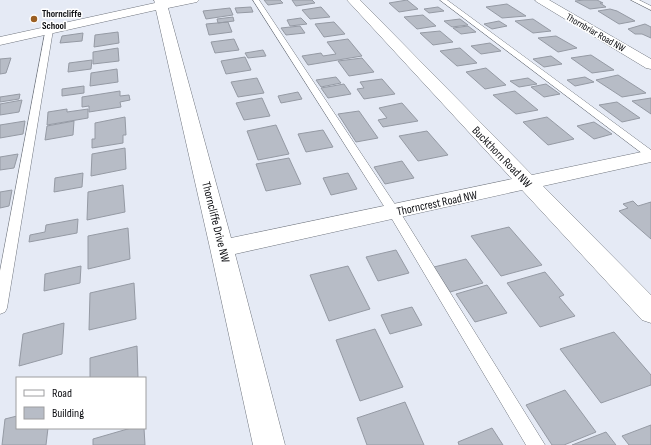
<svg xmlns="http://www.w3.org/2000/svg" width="651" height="445" font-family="'Sofia Sans Condensed',sans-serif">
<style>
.building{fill:#b7bcc6;stroke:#959aa4}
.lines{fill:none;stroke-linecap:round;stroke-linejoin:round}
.lane-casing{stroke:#71767f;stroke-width:1}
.street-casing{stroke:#71767f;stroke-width:1}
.lane{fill:#fff;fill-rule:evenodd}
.street{fill:#fff;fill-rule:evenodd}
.poi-dot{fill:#9b5f22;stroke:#fff;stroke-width:1.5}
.labels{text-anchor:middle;stroke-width:3;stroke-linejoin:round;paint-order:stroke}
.far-poi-label{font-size:10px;font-weight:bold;fill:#0c0d11;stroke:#fff;text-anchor:start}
.far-street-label{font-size:10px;fill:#0c0d11;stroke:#fff}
.street-label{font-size:12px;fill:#0c0d11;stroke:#fff}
</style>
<rect width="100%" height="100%" fill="#e5eaf5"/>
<!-- building -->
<path class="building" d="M264,0H280L283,3L268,5Z
M292,0H312L315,3L296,6Z
M407,0L418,9L399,12L389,3Z
M584,0H597L603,3H600L606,7L590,9L575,1Z
M507,4L526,16L502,18L486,7Z
M251,7L253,12L237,13L235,8Z
M321,7L330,17L310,19L302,10Z
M438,7L444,11L429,13L424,9Z
M230,8L233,15L206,19L203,11Z
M610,9L617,11L635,21L619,24L598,11Z
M423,15L436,26L417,29L404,17Z
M233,17L234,21L218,23L217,19Z
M301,18L307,24L290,26L287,20Z
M460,19L468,25L452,27L444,21Z
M533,19L551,31L533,33L515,21Z
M499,21L507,26L492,29L484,24Z
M228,22L232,32L209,35L206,24Z
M334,22L345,34L324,37L315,24Z
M645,24L651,27V38L642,34H635L628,29Z
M300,26L305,33L286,35L281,28Z
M468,26L476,32L461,34L453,28Z
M440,31L453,42L433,45L420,33Z
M118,32L119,43L94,47L95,35Z
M83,33L82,41L60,43L62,36Z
M556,36L577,48L558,52L538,38Z
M234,39L239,50L215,53L211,42Z
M348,39L362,56L308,65L302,56L321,53L323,56L336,54L327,42Z
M490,43L501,51L481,54L471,46Z
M118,48L119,61L93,64V52Z
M460,48L477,63L457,66L440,51Z
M263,50L266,56L248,58L245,53Z
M591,55L614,70L592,73L571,58Z
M551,56L562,64L544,67L533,59Z
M245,57L251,70L226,74L221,61Z
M11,58L6,73L0,74V59Z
M362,58L374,72L349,76L338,61Z
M92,60L91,69L68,72L69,63Z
M486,68L506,85L485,89L466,72Z
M117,69L118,82L90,86L91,73Z
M618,75L646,93L622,97L596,80Z
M336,77L341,83L321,87L316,80Z
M585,77L594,82L575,86L567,80Z
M257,78L264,93L238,97L231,82Z
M528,78L537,84L519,87L510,81Z
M382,79L395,94L364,99L357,89L364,88L360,82Z
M344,84L351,94L328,98L321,88Z
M546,84L560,94L544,97L531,87Z
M84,86V93L62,96V89Z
M120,91V96L129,95L130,100L120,102L121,107L89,112V106L82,107V97Z
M515,91L538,110L516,114L493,95Z
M298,92L302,99L281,103L278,96Z
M20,94L19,99L0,102V97Z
M262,98L270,116L244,120L236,103Z
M651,98V114L632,101Z
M22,100L19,112L0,115V104Z
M617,102L640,118L622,122L599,105Z
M402,103L418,121L383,127L378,120L387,118L379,108Z
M67,109V112L88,109V118L47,125L48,112Z
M359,111L378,138L356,142L338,114Z
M125,117L126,135H123V143L92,148V139H95V123Z
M547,117L563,130L574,139L548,145L523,122Z
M25,121L23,134L0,138V125Z
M74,121L73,135L45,140L47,126Z
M594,122L612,134L594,139L577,126Z
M276,125L289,154L258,160L247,131Z
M323,130L333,147L306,152L298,134Z
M427,131L448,155L418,161L399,136Z
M125,148L126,169L91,176L92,154Z
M18,154L14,168L0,170V157Z
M289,158L301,184L266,191L256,164Z
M402,161L414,178L385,184L374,167Z
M83,173L82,187L54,192L55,178Z
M348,173L357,189L331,195L323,178Z
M123,185L125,212L87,220L88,192Z
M12,190L9,206L0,208V192Z
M633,201L638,206L651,202V239L619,211L628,208L623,204Z
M78,219L77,233L29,242L30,235L45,232L46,225Z
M509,227L542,265L501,276L471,236Z
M128,228L130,259L88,269V236Z
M396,250L409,273L378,281L366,257Z
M466,259L483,283L450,292L434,267Z
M81,266L80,283L44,291L45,274Z
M348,266L370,309L329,321L310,275Z
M545,272L564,295L559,297L575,316L540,327L507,283Z
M134,283L136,319L89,330L90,293Z
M487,285L507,313L475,322L456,294Z
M412,307L422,325L390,334L381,315Z
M64,323L62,354L19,366L23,334Z
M375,329L403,387L360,401L336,340Z
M614,332L651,375V385L601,403L560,349Z
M137,346L138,378H90V358Z
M565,390L596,432L564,445H552L526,405Z
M405,402L424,445H367L357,418Z
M17,416V428H48L46,445H2L5,419Z
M651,425V445H629L622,436Z
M131,428H144L145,445H93V439Z
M492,428L503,445H459L458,442Z
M606,432L616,445H572Z"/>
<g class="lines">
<!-- lane casing -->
<g class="lane-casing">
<path id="lane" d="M253,0H259L398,209L545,445H526L389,214Z
M440,0H447L651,150V158L647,157Z
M631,0H639L651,6V10Z
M46,28H52L53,30L7,308L5,312L0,314V271Z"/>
</g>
<!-- street casing -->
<g class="street-casing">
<path id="street" d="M154,0H199L197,2L168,8L231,238L512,179L347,0H360L532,175L651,150V162L543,186L651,295V323L642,320L522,190L235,254L285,445H253L210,248L156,10L0,45V37L155,3Z
M535,0H549L651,59V69L646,68L537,2Z"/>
</g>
<!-- lane -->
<use href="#lane" class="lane"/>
<!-- street -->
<use href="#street" class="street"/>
</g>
<!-- markers -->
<circle class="poi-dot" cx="34" cy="19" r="4"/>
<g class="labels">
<!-- far-poi labels -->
<g class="far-poi-label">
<text x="42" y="17">Thorncliffe<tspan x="42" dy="12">School</tspan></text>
</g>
<!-- far-street labels -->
<g class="far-street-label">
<text transform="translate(596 32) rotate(30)" y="4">Thornbriar Road NW</text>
</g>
<!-- street labels -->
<g class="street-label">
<text transform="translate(502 157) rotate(46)" y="4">Buckthorn Road NW</text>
<text transform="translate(437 203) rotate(-12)" y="4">Thorncrest Road NW</text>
<text transform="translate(216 222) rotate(76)" y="4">Thorncliffe Drive NW</text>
</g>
</g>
<!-- legend -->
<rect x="16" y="377" width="130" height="52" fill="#ffffff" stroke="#9e9ea0"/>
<rect x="24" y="390" width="20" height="6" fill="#ffffff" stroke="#9e9ea0"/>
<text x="52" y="397" font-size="12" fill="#0c0d11">Road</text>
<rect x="24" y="407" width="20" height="12" fill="#b7bcc6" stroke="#9e9ea0"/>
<text x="52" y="417" font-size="12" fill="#0c0d11">Building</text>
</svg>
